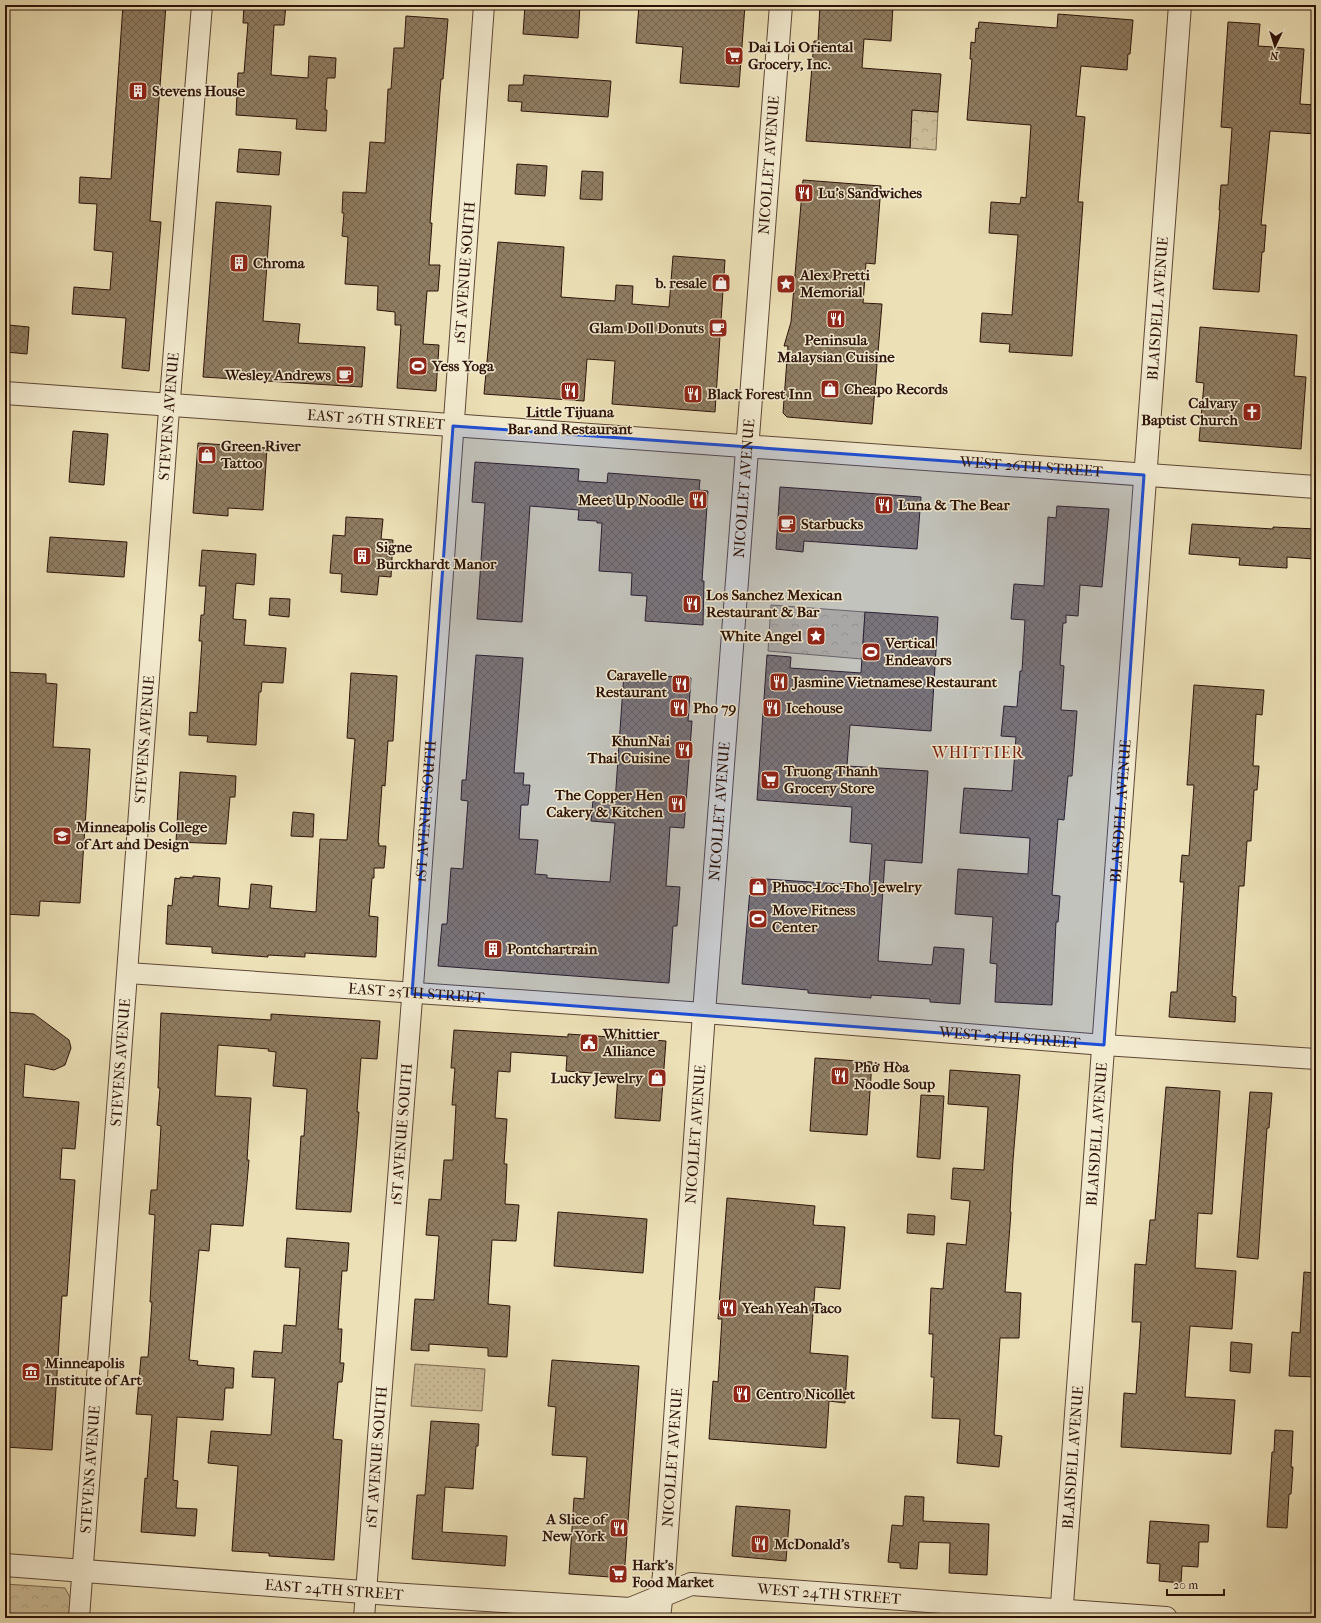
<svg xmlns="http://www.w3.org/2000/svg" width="1321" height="1623" font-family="'IM FELL French Canon',serif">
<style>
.grass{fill:url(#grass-dots);stroke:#7c6851}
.park{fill:url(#park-crowns);stroke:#7c6851}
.building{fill:url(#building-cross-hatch);stroke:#2d1309}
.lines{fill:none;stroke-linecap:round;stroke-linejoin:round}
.minor-casing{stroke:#5d4634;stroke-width:22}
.tertiary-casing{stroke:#5d4634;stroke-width:24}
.minor{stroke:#f3ebd0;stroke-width:20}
.tertiary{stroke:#f3ebd0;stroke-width:22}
.marked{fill:#1d4ed8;fill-opacity:0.2;stroke:#1d4ed8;stroke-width:3;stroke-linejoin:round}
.labels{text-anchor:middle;stroke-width:3;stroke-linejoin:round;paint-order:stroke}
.poi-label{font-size:15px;font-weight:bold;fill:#2d1309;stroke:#f3ebd0;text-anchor:start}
.street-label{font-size:15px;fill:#2d1309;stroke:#f3ebd0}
.neighbourhood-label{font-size:16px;letter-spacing:1px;fill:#7a1f14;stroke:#f3ebd0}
</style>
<defs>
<pattern id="grass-dots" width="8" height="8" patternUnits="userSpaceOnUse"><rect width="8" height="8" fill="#ccbd99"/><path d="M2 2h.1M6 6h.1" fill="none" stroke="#b0a282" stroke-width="1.8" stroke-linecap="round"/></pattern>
<pattern id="park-crowns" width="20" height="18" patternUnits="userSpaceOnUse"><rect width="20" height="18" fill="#ccbd99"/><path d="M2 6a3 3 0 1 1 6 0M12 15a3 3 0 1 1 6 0" fill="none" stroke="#b0a282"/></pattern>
<pattern id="building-cross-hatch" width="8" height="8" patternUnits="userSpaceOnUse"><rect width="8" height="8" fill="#907e63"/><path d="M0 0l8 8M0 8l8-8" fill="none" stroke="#766650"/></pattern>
</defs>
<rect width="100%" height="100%" fill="#ece0b6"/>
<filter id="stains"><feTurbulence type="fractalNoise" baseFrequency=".005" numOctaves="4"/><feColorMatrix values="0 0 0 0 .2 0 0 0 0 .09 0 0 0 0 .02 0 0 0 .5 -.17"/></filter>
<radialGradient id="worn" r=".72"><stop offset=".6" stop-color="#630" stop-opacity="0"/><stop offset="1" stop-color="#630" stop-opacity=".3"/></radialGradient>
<!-- grass -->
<path class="grass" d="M415,1364L485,1369L482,1411L411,1406Z"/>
<!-- park -->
<path class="park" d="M912,110L938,112L936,150L910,148Z
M771,605L865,612L862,659L768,651Z
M5,1584L65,1588L72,1601L71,1618H5Z"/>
<!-- building -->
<path class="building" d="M123,5H166L150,221L161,222L149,371L122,368L126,318L72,314L74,287L110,290L113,252L94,250L97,204L79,203L80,177L111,179Z
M244,5H286L284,25H274L271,75L308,78L309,56L336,58L335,78H327L325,110H327L326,131L296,129L297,119L236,115L238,73H244L248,23H243Z
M525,5H580L578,38L523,34Z
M639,5H745L739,87L680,83L683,47L636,43Z
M820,5H893L891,41L864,39L862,68L941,74L938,112L912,110L910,148L806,141L814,41H818Z
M1058,14L1133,20L1130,54H1128L1127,70L1081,66L1076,116L1085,117L1078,202H1083L1072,356L1009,352L1010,344L980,342L982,313L1012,315L1018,235L989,233L991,202L1020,204L1021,197L1026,198L1031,125L967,120L972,59H970L971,42L975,43L976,28L978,29L979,22L1057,28Z
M406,16L448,19L443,79H441L430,223H432L429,265H440L438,291H427L423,344L439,345L436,391L397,388L401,325H395V312L377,310L378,286L345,284L348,237L342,236L344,213H342L343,192L366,193L370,142L385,143L388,89H391L394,48H404Z
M1228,22L1260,24L1258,46L1304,49L1300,104L1316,105V134L1270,131L1261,225H1266L1264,252H1262L1259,292L1213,289L1220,210H1219L1221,185H1228L1232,128L1221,127Z
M524,75L611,81L608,117L521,111L522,102L508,101L509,85H523Z
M239,149L281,152L279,175L237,172Z
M517,164L547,166L545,196L515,194Z
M582,171L603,172L602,200L580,199Z
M803,180L881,186L875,264L866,263L863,303L882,304L872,424L787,417L783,413L788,346H784L791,322Z
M216,202L271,206L263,321L300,324L298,343L365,347L362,387L203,377Z
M498,242L564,247L561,297L615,301L616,285L633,286L632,304L669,307L673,256L725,260L715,412L612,404L615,361L587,359L584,401L484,394Z
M8,325L29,327L27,354L6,352Z
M1200,327L1297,335L1294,376L1306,377L1301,449L1199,441L1204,383L1196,382Z
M73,431L108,434L104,485L69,482Z
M198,443L267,448L263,510L228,508V516L193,513Z
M475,462L579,469L578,481L607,483L608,473L700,480L699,490L708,491L702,581H704L703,625L645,621L647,596L631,595L632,573L599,571L602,523H597V521L578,520L579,510L530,506L522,622L477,619L485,503L472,502Z
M780,487L921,497L917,549L804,541L803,552L776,549Z
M1057,506L1109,509L1102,587L1080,585L1078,616L1066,615V623H1063L1060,665L1064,666L1061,710L1077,711L1072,776H1068L1064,820L1058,819L1052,895L1060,896L1058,922H1056L1052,1005L995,1002L997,964L990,963L993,917L955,914L958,869L1028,874L1030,838L960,833L964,788L1012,791L1016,737L1001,736L1004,706L1017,707L1020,671H1022L1025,620L1011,619L1014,584L1044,586L1048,517L1056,518Z
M346,517L383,519L381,539L393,540L391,577L379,576L377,595L341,592L342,574L330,573L333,535L345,536Z
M1192,524L1273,529V527L1316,529L1314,559L1287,557V568L1239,565L1240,558L1189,554Z
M50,537L127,542L124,577L47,572Z
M202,550L256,554L254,585L236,583L233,619L246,620L244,645L286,648L283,683L262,682L261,692H259L256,745L207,742L208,736L189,735L190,712L197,713L202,641H199L201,615H204L206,586H199Z
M270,598L290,599L289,617L269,615Z
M865,612L938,617L931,731L850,725L847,766L928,771L922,863L885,860L878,961L932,965L934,947L964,949L960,1004L930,1002V999L871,995V998L808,993V990L742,984L751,878L869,886L872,844L850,842L852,807L757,800L767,655L791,657L790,668L861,673Z
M476,655L523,658L514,773H524L523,785H530L528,805H521L519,839L538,840L535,874L547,875V878L610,882L615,823L591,821L593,800L615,802L624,673L691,678L688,721H692L684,828L670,827L666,886L680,887L677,926H673L669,983L438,966L442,924H447L451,868L463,869L468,801L461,800L462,780H466Z
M5,672L46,674V683L57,684L53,747L90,749L80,903L40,901L39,916L5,914Z
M351,673L397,676L393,741H388L385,786L382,785L378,843H379V846H386L384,868H374V878H372L369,916L378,917L376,957L305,953V957L268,955V957L212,953V947L166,944L168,905L172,906L175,878L180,879V877L193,878V876L220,878L218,906L249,909L251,884L272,886L270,908L316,912L320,839L347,840L355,739L347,738Z
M1194,685L1264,690L1262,715L1256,714L1253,766H1259L1257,790H1254L1251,841H1247L1244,886H1239L1232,996L1236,997L1235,1022L1169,1017L1171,992H1177L1184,882H1180L1182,855L1189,856L1194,785H1187Z
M180,772L236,776L235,797H230L226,844L176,842Z
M293,812L314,814L313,837L291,836Z
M5,1012L34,1014L69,1040L71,1048L65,1065L54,1070L25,1064L23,1097L79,1102L75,1149L62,1148L60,1179L75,1180L67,1296H62L52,1450L5,1447Z
M161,1013L271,1020V1014L380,1021L377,1059L361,1058L357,1112H359L351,1212L296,1209L301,1136H304L307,1089L273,1086L276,1052L268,1051L269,1049L218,1045L215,1096L251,1098L247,1160H249L243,1226L211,1224L209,1251L199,1250L189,1360L198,1361L197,1365L234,1368L233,1388H225L223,1420L177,1417L173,1480L178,1481L176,1508L197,1509L195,1536L141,1532L145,1478L147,1479L152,1415L136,1414L141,1357H148L152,1302H150L155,1215L149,1214L151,1190H157L161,1126L157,1125L160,1088H158Z
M454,1030L568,1037V1034L666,1041L660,1121L615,1118L618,1075L566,1071L567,1056L511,1052L510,1072L498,1071L495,1118L507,1119L504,1164H507L505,1204L519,1205L516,1241L492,1240L488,1304L510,1306L507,1357L488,1356V1348L429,1344V1351L411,1350L415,1299L434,1300L439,1236L426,1235L429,1199L441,1200L444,1160H453L456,1105H452L455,1068H451Z
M815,1058L872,1062L867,1135L810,1131Z
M950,1070L1020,1075L1013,1160L1010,1212H1011L1005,1292L1021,1293L1019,1338H1000L994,1435L1002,1436L999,1467L957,1463L960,1419L932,1418L934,1377H931L933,1334H929L931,1288L943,1289L947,1243L966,1245L970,1201L951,1199L953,1168L984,1170L988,1107L948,1104Z
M1166,1087L1220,1091L1212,1214L1198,1213L1195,1268L1236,1271L1232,1329L1190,1326L1185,1397L1235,1400L1231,1454L1121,1447L1124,1393L1136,1394L1141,1322H1132L1135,1264L1146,1265L1150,1220H1155Z
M1250,1092L1272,1093L1269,1128H1267L1258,1259L1237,1257Z
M921,1095L944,1096L940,1159L917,1157Z
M727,1198L815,1206L813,1225L845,1227L840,1289L815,1287L810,1353L848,1356L845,1403L829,1401L826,1448L709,1439L713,1381L718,1382L722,1319H718Z
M558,1212L647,1219L643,1273L554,1266Z
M908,1214L935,1216L934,1235L907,1233Z
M287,1238L349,1243L347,1271H342L338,1329H342L340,1363H344L342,1382H338L333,1439L342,1440L334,1560L269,1556V1553L232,1551L238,1466L208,1463L211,1431L271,1435L275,1378L252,1377L254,1351L282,1353L284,1325L296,1326L300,1268L285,1267Z
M1304,1272L1316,1273V1377L1289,1376L1292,1332L1300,1333Z
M1231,1342L1252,1344L1250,1373L1230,1371Z
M552,1360L639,1366L624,1578L569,1574L574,1498L584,1499L587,1457L552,1455L556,1407L548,1406Z
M431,1421L479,1424L478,1446H476L473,1489L445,1487L442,1532L507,1536L505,1566L412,1559L417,1495H425Z
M1275,1430L1293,1431L1291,1467H1293L1291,1494H1289L1287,1528L1267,1527L1272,1452H1274Z
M905,1496L924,1497L923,1521L989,1524L987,1575L949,1573L950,1543L919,1542L917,1569L900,1568V1563L888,1562L892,1525L903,1526Z
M736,1506L790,1510L786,1561L732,1556Z
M1150,1521L1209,1525L1208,1542H1199L1198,1567L1182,1566L1181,1583L1159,1581L1160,1564L1147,1563Z"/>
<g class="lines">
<!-- minor casing -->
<g class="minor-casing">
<g id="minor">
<path id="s1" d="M128,973L704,1013L1104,1045L1316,1059"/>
<path id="s2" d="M79,1618L168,423L202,5"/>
<path id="s3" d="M364,1618L414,973L484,5"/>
</g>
</g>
<!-- tertiary casing -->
<g class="tertiary-casing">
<g id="tertiary">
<path id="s4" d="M5,393L1316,487"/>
<path id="s5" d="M5,1565L390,1594L630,1609L691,1584L1166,1618"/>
<path id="s6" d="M659,1618L664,1574L704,1013L781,5"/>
<path id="s7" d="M1061,1618L1180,5"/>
</g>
</g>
<!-- minor -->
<use href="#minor" class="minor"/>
<!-- tertiary -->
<use href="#tertiary" class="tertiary"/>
</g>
<!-- marked area -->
<path class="marked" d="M453,426L1144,475L1104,1045L412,994Z"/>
<!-- icons -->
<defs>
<g id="supermarket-square" transform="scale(1)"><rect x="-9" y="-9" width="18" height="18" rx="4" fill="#8f2418" stroke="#f3ebd0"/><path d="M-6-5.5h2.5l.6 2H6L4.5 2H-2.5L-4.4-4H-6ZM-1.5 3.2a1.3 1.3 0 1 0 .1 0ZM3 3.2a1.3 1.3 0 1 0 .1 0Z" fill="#fff"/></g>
<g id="building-square" transform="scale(1)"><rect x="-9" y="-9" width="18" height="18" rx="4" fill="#8f2418" stroke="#f3ebd0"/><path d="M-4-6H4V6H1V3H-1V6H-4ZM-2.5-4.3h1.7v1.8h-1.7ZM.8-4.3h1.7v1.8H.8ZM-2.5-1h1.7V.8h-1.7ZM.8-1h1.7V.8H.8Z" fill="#fff"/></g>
<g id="restaurant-square" transform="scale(1)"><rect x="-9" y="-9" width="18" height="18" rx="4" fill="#8f2418" stroke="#f3ebd0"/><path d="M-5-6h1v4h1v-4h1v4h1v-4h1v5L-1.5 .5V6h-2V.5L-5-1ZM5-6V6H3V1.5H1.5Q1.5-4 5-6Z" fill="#fff"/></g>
<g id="shop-square" transform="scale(1)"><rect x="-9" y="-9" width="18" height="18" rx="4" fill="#8f2418" stroke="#f3ebd0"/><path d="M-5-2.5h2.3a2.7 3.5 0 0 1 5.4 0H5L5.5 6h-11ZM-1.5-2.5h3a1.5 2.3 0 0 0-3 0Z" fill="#fff"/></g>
<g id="sight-square" transform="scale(1)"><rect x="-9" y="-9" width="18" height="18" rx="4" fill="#8f2418" stroke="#f3ebd0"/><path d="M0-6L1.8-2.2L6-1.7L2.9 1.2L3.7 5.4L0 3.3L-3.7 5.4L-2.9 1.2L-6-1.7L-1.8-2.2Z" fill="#fff"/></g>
<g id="cafe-square" transform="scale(1)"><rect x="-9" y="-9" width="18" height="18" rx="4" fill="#8f2418" stroke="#f3ebd0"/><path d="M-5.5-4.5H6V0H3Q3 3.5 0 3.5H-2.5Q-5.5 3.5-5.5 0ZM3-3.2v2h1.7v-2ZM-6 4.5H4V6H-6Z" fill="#fff"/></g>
<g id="stadium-square" transform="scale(1)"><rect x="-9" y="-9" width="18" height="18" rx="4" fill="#8f2418" stroke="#f3ebd0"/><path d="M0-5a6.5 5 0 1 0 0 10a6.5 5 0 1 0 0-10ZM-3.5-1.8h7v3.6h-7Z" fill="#fff"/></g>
<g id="church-square" transform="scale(1)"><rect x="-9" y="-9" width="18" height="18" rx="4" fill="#8f2418" stroke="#f3ebd0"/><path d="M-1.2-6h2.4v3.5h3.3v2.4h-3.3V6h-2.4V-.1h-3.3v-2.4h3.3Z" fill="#fff"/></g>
<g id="university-square" transform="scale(1)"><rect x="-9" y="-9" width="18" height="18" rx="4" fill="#8f2418" stroke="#f3ebd0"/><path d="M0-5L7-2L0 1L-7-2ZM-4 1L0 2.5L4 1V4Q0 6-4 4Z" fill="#fff"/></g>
<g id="civic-square" transform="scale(1)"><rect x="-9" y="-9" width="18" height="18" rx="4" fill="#8f2418" stroke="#f3ebd0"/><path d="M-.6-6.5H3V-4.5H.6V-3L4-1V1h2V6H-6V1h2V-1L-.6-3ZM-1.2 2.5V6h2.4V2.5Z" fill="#fff"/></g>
<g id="museum-square" transform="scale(1)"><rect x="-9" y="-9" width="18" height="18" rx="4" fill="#8f2418" stroke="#f3ebd0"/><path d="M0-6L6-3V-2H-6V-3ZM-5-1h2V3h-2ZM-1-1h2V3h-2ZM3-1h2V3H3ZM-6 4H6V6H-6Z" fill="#fff"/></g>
</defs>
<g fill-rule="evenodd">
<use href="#supermarket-square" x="734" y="56"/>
<use href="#building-square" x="138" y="91"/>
<use href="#restaurant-square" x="804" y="193"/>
<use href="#building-square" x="239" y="263"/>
<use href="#shop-square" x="721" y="283"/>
<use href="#sight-square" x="786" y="284"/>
<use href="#restaurant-square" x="836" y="319"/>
<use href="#cafe-square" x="718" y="328"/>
<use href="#stadium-square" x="418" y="366"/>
<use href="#cafe-square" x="345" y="375"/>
<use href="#shop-square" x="830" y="389"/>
<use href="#restaurant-square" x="570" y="391"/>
<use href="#restaurant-square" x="693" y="394"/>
<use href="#church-square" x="1252" y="412"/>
<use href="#shop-square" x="207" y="455"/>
<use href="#restaurant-square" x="698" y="500"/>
<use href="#restaurant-square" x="884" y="505"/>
<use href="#cafe-square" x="787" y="524"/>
<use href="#building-square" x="362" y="556"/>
<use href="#restaurant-square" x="692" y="604"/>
<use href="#sight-square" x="816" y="636"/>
<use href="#stadium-square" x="871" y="652"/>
<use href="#restaurant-square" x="779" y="682"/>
<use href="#restaurant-square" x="681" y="684"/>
<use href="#restaurant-square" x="679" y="708"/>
<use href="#restaurant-square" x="772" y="708"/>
<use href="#restaurant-square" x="684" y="750"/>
<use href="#supermarket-square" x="770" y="780"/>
<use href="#restaurant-square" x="677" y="804"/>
<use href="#university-square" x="62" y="836"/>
<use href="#shop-square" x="758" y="887"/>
<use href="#stadium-square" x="758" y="919"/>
<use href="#building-square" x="493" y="949"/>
<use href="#civic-square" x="589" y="1043"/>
<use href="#restaurant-square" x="840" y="1076"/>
<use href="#shop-square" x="657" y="1078"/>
<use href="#restaurant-square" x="728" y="1308"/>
<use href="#museum-square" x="31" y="1372"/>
<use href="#restaurant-square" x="742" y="1394"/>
<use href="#restaurant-square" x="619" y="1528"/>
<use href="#restaurant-square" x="760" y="1544"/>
<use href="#supermarket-square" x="618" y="1574"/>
</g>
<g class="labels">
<!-- poi labels -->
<g class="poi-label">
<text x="748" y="52">Dai Loi Oriental<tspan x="748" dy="17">Grocery, Inc.</tspan></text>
<text x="152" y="96">Stevens House</text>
<text x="818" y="198">Lu's Sandwiches</text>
<text x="253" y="268">Chroma</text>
<text x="800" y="280">Alex Pretti<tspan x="800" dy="17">Memorial</tspan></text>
<text x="707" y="288" text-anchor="end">b. resale</text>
<text x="704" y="333" text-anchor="end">Glam Doll Donuts</text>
<text x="836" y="345" text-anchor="middle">Peninsula<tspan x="836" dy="17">Malaysian Cuisine</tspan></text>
<text x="432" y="371">Yess Yoga</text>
<text x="331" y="380" text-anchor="end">Wesley Andrews</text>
<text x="844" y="394">Cheapo Records</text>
<text x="707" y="399">Black Forest Inn</text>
<text x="1238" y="408" text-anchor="end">Calvary<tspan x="1238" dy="17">Baptist Church</tspan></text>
<text x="570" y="417" text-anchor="middle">Little Tijuana<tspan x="570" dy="17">Bar and Restaurant</tspan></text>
<text x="221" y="451">Green River<tspan x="221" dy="17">Tattoo</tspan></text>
<text x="684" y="505" text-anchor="end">Meet Up Noodle</text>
<text x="898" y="510">Luna &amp; The Bear</text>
<text x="801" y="529">Starbucks</text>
<text x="376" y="552">Signe<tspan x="376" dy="17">Burckhardt Manor</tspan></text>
<text x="706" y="600">Los Sanchez Mexican<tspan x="706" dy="17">Restaurant &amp; Bar</tspan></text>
<text x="802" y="641" text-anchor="end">White Angel</text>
<text x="885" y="648">Vertical<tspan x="885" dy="17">Endeavors</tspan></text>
<text x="667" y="680" text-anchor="end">Caravelle<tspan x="667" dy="17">Restaurant</tspan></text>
<text x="793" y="687">Jasmine Vietnamese Restaurant</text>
<text x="693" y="713">Pho 79</text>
<text x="786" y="713">Icehouse</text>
<text x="670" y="746" text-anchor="end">KhunNai<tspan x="670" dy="17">Thai Cuisine</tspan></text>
<text x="784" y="776">Truong Thanh<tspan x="784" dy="17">Grocery Store</tspan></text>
<text x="663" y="800" text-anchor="end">The Copper Hen<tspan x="663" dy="17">Cakery &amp; Kitchen</tspan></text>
<text x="76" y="832">Minneapolis College<tspan x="76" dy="17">of Art and Design</tspan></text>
<text x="772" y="892">Phuoc-Loc-Tho Jewelry</text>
<text x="772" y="915">Move Fitness<tspan x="772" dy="17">Center</tspan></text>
<text x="507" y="954">Pontchartrain</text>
<text x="603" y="1039">Whittier<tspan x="603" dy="17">Alliance</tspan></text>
<text x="854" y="1072">Phở Hòa<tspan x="854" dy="17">Noodle Soup</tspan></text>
<text x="643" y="1083" text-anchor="end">Lucky Jewelry</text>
<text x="742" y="1313">Yeah Yeah Taco</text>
<text x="45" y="1368">Minneapolis<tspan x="45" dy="17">Institute of Art</tspan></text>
<text x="756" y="1399">Centro Nicollet</text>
<text x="605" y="1524" text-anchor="end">A Slice of<tspan x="605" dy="17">New York</tspan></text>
<text x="774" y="1549">McDonald's</text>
<text x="632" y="1570">Hark's<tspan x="632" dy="17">Food Market</tspan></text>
</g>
<!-- street labels -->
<g class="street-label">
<text dy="5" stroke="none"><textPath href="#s6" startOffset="1457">NICOLLET AVENUE</textPath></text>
<text dy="5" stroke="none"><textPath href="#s3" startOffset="1349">1ST AVENUE SOUTH</textPath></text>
<text dy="5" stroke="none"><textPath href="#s7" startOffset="1313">BLAISDELL AVENUE</textPath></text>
<text dy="5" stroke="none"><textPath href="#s2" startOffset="1205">STEVENS AVENUE</textPath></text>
<text dy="5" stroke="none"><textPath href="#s4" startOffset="372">EAST 26TH STREET</textPath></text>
<text dy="5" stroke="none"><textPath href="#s4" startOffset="1029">WEST 26TH STREET</textPath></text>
<text dy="5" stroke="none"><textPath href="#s6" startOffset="1133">NICOLLET AVENUE</textPath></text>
<text dy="5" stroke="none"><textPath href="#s2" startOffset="881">STEVENS AVENUE</textPath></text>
<text dy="5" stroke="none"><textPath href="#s6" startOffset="809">NICOLLET AVENUE</textPath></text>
<text dy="5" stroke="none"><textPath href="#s7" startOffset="809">BLAISDELL AVENUE</textPath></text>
<text dy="5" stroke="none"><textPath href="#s3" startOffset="809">1ST AVENUE SOUTH</textPath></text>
<text dy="5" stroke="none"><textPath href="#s1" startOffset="289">EAST 25TH STREET</textPath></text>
<text dy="5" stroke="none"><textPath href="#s1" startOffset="884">WEST 25TH STREET</textPath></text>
<text dy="5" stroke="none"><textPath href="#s2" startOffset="557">STEVENS AVENUE</textPath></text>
<text dy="5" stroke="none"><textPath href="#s3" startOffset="485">1ST AVENUE SOUTH</textPath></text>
<text dy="5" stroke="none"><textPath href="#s6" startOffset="485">NICOLLET AVENUE</textPath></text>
<text dy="5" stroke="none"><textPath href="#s7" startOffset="485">BLAISDELL AVENUE</textPath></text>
<text dy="5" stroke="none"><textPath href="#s3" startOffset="161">1ST AVENUE SOUTH</textPath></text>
<text dy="5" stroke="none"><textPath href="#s6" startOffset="161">NICOLLET AVENUE</textPath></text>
<text dy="5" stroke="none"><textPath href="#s7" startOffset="161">BLAISDELL AVENUE</textPath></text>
<text dy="5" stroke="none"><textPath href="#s2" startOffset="149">STEVENS AVENUE</textPath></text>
<text dy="5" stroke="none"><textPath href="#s5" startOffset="330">EAST 24TH STREET</textPath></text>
<text dy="5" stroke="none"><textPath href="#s5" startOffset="831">WEST 24TH STREET</textPath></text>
</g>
<!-- neighbourhood labels -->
<g class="neighbourhood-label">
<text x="978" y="758">WHITTIER</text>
</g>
</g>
<!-- margin -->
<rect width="1321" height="1623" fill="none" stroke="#ece0b6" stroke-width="20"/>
<rect x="6" y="6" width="1309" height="1611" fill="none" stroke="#2d1309" stroke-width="2"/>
<rect x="10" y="10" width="1301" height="1603" fill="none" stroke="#2d1309"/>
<!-- north arrow -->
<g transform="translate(1275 46) rotate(184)" stroke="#f3ebd0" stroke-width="3" paint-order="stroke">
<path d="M0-3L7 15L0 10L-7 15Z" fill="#2d1309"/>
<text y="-6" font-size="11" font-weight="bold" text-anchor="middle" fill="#2d1309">N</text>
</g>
<!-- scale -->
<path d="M1167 1589v6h57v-6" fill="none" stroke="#2d1309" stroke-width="2"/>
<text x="1173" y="1589" font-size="12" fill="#2d1309" stroke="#f3ebd0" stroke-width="3" paint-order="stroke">20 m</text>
<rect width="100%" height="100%" filter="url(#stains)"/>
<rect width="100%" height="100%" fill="url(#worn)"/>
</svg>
